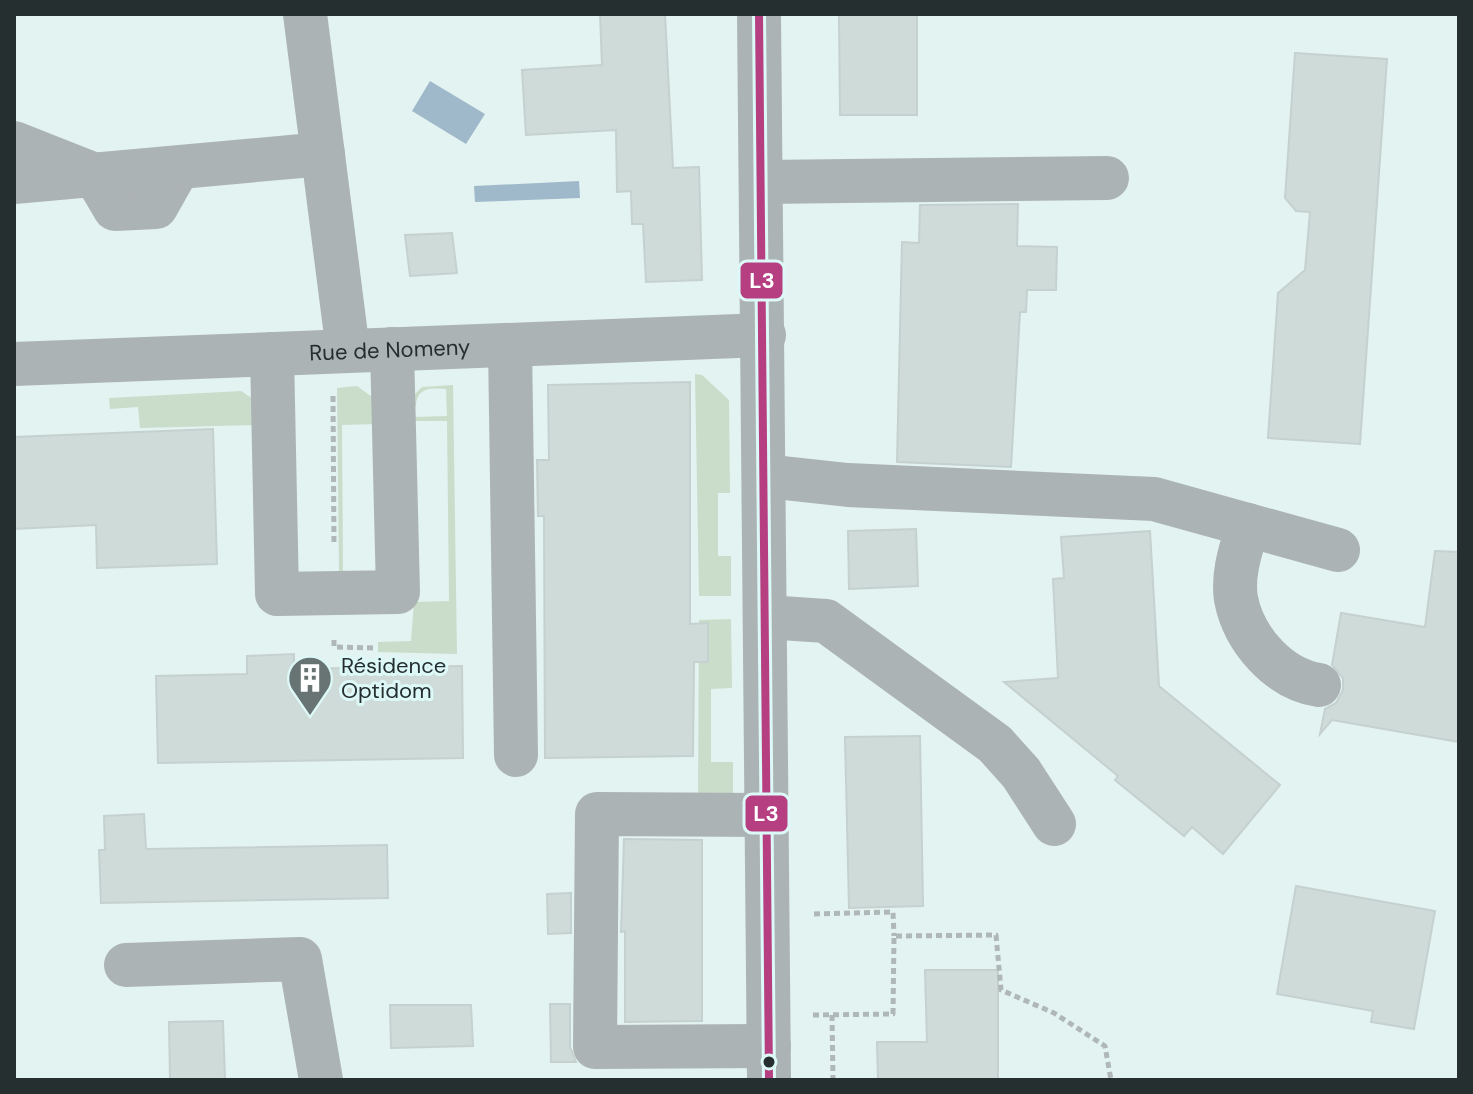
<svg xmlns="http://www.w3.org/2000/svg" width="1473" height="1094" font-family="'DM Sans',sans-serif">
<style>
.green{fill:#caddcb}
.water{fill:#9fb8ca}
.building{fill:#cfdbd9;stroke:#c5d1ce;stroke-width:2}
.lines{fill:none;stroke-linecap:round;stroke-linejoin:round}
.path{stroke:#afb7b7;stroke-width:5;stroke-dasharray:6 4;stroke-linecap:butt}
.minor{stroke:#acb3b4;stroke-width:44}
.bus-1-casing{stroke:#ddf9f7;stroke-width:14}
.bus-1{stroke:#b63f82;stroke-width:8}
.bus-dot{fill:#252f2f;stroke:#ddf9f7;stroke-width:3}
.labels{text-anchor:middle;stroke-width:6;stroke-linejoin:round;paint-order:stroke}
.street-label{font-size:22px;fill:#252f2f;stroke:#ddf9f7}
.poi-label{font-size:22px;fill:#252f2f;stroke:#ddf9f7;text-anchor:start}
.line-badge{stroke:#ddf9f7;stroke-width:3}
.badge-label{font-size:22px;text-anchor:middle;font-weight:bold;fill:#fff}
</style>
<rect width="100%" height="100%" fill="#e3f3f1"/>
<!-- green -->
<path class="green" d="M695,374L702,375L729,400L730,493H718V556H731V596H699Z
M453,385L457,654L378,652V642L411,641L414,602L449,601L447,421H413V417L447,416L446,389C431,388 417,387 416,406H412L415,394L422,387Z
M357,386L375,399L377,424L342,425L343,571H339L337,388Z
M241,391L253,399L258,425L140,428L138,407L110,409L109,398Z
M731,619L732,688L711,689V762H733V799L698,798L699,620Z"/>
<!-- water -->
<path class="water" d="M430,81L485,114L466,144L412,111Z
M579,181L580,198L475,202L474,186Z"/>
<!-- building -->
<path class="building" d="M600,14H665L673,168L699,167L702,280L646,282L643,224H632L631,191L617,192L616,130L526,135L522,70L602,65Z
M839,14H917V115H840Z
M1295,53L1387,59L1360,444L1268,438L1278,293L1305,270L1310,212L1296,211L1285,198Z
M1018,204L1017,246L1057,247L1056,290H1027L1026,312H1020L1011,467L897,462L902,242L919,243L920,205Z
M452,233L457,273L410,276L405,235Z
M690,382V624L708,623V662H694L693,756L545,758L544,516H538L537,460H549L548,385Z
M213,429L217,564L97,568L96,525L14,529V437Z
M916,529L918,586L849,589L848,531Z
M1150,531L1159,686L1280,785L1223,854L1192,827L1184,836L1115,780L1118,776L1004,682L1058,678L1053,579L1064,578L1061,537Z
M1435,551L1459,552V742L1332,720L1320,734L1325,709L1336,703L1343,690V678L1332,665L1341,613L1425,627Z
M294,654V669L462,666L463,758L158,763L156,676L247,674V656Z
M920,736L923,906L849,908L845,737Z
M144,814L146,849L387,845L388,898L101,903L99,850H105L104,816Z
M624,839L702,840V1021L625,1022V931L621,932Z
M1296,886L1435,911L1414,1029L1371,1022L1373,1011L1277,994Z
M571,893V933L548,934L547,894Z
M925,970H998V1080H878L877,1042H927Z
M550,1004H570V1047L576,1062H551Z
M390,1005H471L473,1046L391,1048Z
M223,1021L225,1080H170L169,1022Z"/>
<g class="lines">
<!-- path -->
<path class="path" d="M333,396L334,546
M334,640V647L375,648
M814,914L893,912L894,936
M813,1015L893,1014L894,936L996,935L1001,990L1054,1013L1105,1046L1111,1080
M832,1015L833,1080"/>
<!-- minor -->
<g class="minor">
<path d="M305,14L348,351"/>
<path d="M759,14L769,1080"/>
<path d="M14,143L95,175L115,209L156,207L178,168"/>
<path d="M14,182L323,154"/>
<path d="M762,182L1107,178"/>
<path d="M510,345L516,755"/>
<path d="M272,354L277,594L398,592L392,349"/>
<path id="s1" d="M14,364L764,335"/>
<path d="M765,476L848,485L1154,499L1338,550"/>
<path d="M1248,525C1241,549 1232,574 1236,599C1244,640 1279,679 1319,685"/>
<path d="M766,617L826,621L995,744L1021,773L1054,824"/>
<path d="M767,815L597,814L595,1047L769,1046"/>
<path d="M126,965L300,959L321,1080"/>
</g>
<!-- bus-1 casing -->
<g class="bus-1-casing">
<path id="bus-1" d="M759,14L769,1080"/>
</g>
<!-- bus-1 -->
<use href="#bus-1" class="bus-1"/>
</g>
<!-- icons -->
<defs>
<g id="building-pin" transform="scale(2.3)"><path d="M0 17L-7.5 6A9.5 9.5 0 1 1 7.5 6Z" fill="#687473" stroke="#ddf9f7"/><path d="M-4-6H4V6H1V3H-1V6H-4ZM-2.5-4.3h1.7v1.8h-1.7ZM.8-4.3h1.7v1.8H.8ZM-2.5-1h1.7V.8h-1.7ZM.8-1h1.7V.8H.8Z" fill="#fff"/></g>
</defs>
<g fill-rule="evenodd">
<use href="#building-pin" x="310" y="678"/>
</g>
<!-- markers -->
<circle class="bus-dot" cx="769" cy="1062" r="7"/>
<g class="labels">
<!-- street labels -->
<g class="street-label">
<text dy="8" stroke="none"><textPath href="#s1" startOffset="376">Rue de Nomeny</textPath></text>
</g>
<!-- poi labels -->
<g class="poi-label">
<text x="341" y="673">Résidence<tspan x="341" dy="25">Optidom</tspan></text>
</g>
</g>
<g class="line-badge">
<rect x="739" y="261" width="45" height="39" rx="8" fill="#b63f82"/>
<rect x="744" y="794" width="45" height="39" rx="8" fill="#b63f82"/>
</g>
<g class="badge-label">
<text x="762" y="288">L3</text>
<text x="766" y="821">L3</text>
</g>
<!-- border -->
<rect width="1473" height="1094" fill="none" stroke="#252f2f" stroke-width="32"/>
</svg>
